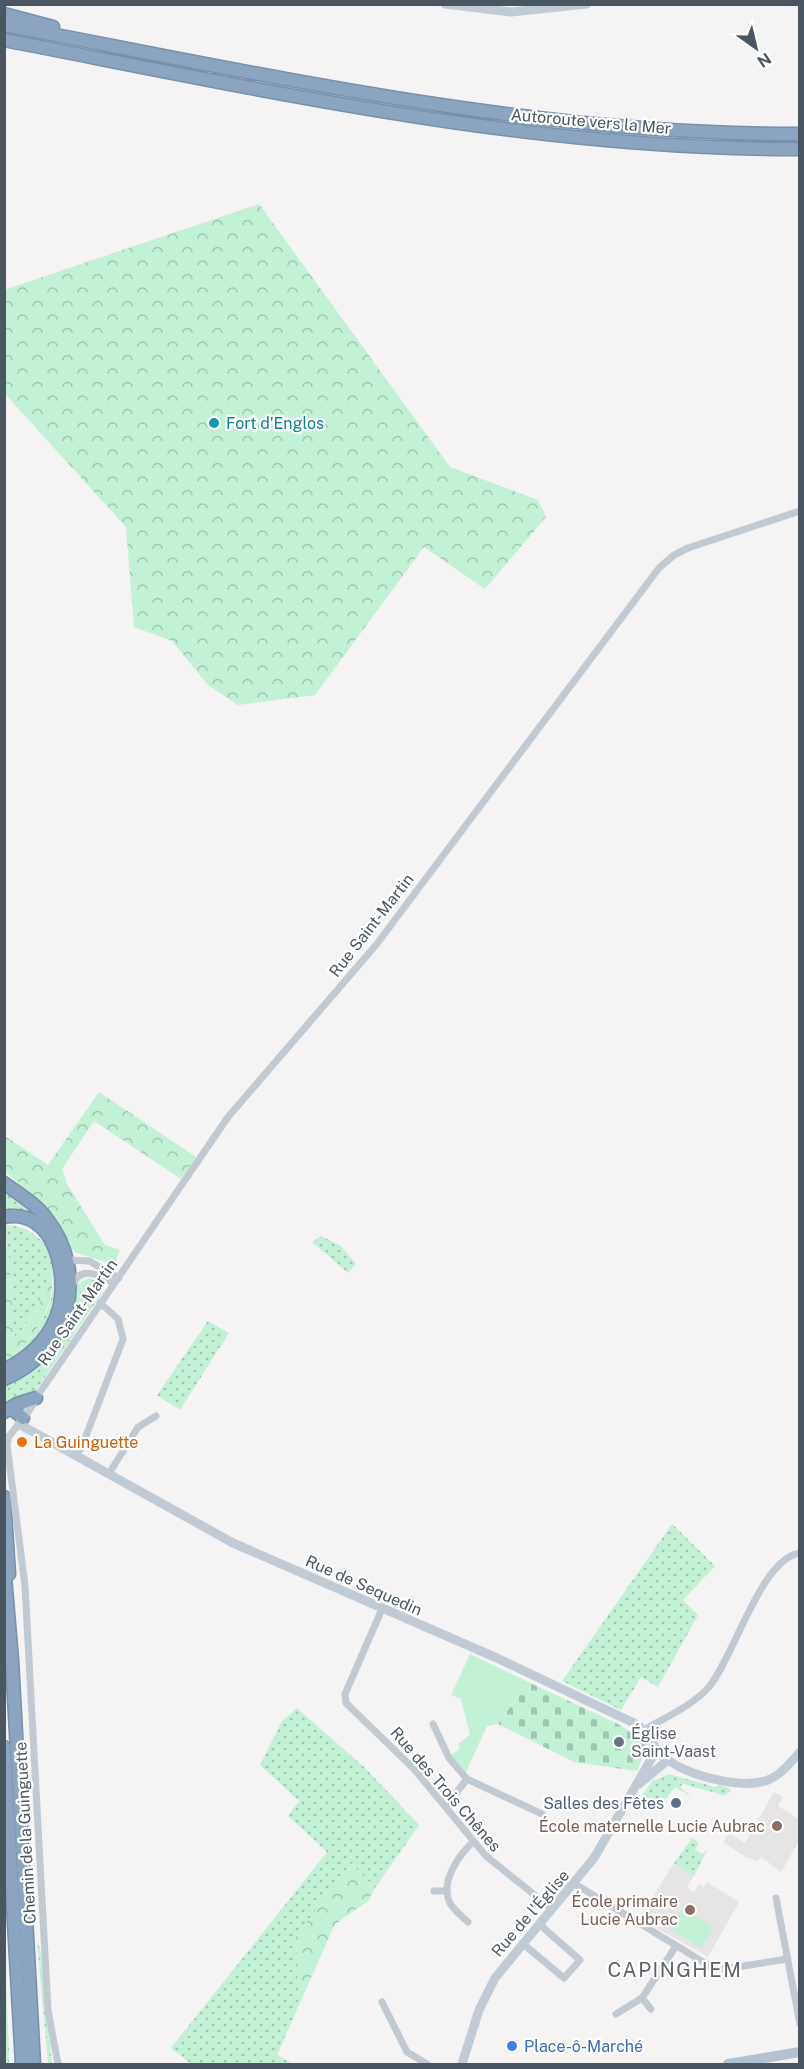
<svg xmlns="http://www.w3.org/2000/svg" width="804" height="2069" font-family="'Public Sans',sans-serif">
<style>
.education{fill:#e6e4e5}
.grass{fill:url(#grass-dots)}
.forest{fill:url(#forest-crowns)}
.cemetery{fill:url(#cemetery-stones)}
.green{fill:#c3f1d5}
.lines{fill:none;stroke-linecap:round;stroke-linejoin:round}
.highway-casing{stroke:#7690ad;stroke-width:15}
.street{stroke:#c1cad2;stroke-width:7}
.secondary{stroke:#c1cbd6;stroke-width:9}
.primary{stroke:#b3c2d1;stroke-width:10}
.highway{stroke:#8ba5c1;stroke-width:12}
.culture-dot{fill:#0f9aa8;stroke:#fff;stroke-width:2}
.food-dot{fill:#e8710a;stroke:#fff;stroke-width:2}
.worship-dot{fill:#6b7280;stroke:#fff;stroke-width:2}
.service-dot{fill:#5c6f8a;stroke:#fff;stroke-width:2}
.education-dot{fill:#8d6e63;stroke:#fff;stroke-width:2}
.shop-dot{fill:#3f7fe0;stroke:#fff;stroke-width:2}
.labels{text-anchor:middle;stroke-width:4.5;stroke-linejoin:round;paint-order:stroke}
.street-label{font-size:16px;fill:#4a5661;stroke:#fff}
.culture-label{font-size:16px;fill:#0d838f;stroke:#fff;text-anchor:start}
.food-label{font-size:16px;fill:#c56008;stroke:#fff;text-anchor:start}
.worship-label{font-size:16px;fill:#5b616d;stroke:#fff;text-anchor:start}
.service-label{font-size:16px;fill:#4e5e75;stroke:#fff;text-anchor:end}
.education-label{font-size:16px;fill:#785e54;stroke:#fff;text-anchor:end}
.shop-label{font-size:16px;fill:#366cbe;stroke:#fff;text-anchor:start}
.quarter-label{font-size:20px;letter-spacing:1.5px;fill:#5f6368;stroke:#fff}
</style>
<defs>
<pattern id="grass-dots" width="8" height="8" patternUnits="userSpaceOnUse" patternTransform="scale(1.5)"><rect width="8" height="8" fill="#c3f1d5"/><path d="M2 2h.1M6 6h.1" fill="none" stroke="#a0c6b0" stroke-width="1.8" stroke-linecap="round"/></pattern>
<pattern id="forest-crowns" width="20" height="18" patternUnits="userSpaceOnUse" patternTransform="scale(1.5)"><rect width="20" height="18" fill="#c3f1d5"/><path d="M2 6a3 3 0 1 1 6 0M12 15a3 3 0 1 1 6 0" fill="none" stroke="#a0c6b0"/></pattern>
<pattern id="cemetery-stones" width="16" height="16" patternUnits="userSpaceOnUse" patternTransform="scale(1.5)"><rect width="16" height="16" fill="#c3f1d5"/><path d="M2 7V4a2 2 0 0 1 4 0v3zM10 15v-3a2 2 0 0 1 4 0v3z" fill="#a0c6b0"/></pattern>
</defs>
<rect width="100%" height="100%" fill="#f5f3f3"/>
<!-- education -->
<path class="education" d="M774,1792L783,1797L778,1806L799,1819V1841L781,1872L761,1857L757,1861L746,1857L723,1842L729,1833L745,1843Z
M674,1863L694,1876L687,1886L690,1890L694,1892L699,1884L704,1887L707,1882L739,1902L708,1957L639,1918Z"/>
<!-- grass -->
<path class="grass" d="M4,1189L29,1206L52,1231L5,1215Z
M5,1225C51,1225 69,1281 50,1319C40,1339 22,1352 5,1365V1362C32,1342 63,1301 50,1266C46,1295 33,1316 15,1339Z
M321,1236L341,1246L356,1264L348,1273L312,1242Z
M89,1278L99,1282L102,1293L33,1395L5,1407V1385C35,1372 67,1347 74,1312C76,1303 75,1294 78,1284Z
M208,1321L229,1333L180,1410L157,1395Z
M672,1524L715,1566L683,1600L698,1615L658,1687L641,1677L621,1710L562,1681Z
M297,1708L365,1768L419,1825L375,1888L352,1864L296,1936L299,2005L277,2055L293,2064H191L171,2048L327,1852L288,1816L299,1801L260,1765L282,1721Z
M669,1774L715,1787L720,1785L729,1788L731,1791L724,1796C709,1789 696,1790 683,1783L680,1787L692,1797L675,1787L656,1811L639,1800L652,1781Z
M692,1838L699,1843L695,1850L702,1854L707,1850L694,1876L674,1863Z
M37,1941L41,1952L52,2064H48Z
M5,1962L9,2051V2064H4Z"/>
<!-- forest -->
<path class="forest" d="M259,204L450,467L538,500L546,517L485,589L424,547L315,695L238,705L208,685L172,641L134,627L126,527L5,394L4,290Z
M99,1092L196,1157L181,1179L94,1121L62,1169L67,1184L105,1245L120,1250L114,1265L74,1252C56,1218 36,1195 5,1172V1136L48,1165Z
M5,1245L9,1254L15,1338C35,1317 46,1292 50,1264C60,1302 35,1340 5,1362Z
M351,1863L375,1888L368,1901L335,1924L299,2005L296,1936Z"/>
<!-- cemetery -->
<path class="cemetery" d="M528,1682L618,1724L648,1743L637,1771L574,1762L498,1724Z"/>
<!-- green -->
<path class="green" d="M470,1654L528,1682L498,1724L487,1726L466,1772L451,1755L460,1748L458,1744L470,1735L461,1699L451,1695Z
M683,1908L714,1928L701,1948L670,1928Z"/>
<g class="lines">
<!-- highway casing -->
<g class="highway-casing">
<path id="highway" d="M4,14L53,27
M4,25C268,75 530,135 800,134
M4,40C268,91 530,150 800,149
M4,1183C19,1194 36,1204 47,1219C90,1274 70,1352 4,1379
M4,1217C57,1207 71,1282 56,1318C46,1342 27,1359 4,1370
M11,1408L23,1418
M4,1412L17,1404L36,1398
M4,1497L9,1574
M4,1565L12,1660L34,2064
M4,1747L22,2064"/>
</g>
<!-- street -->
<path class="street" d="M68,1260L89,1261L119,1278
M72,1286C80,1264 100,1275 114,1284
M36,1398L228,1117L376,945L659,568L674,555L688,548L800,511
M19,1424L9,1436L7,1445L25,1586L48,2010L58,2064
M76,1454L81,1449L123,1339L118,1319L100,1303
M110,1472L138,1427L156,1416
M382,1609L345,1694L346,1703L414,1769L486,1856L552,1909
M433,1724L449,1758L467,1779L542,1814
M644,1730C666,1717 692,1706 709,1687C734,1657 761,1558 800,1553
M446,1806L467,1779
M575,1884L713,1968L725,1969L787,1959
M434,1891H447
M776,1898L800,2024
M468,1922C462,1916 452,1909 449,1901C441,1880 459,1855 473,1842
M522,1943L564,1978L580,1960L539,1924
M382,2002L407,2052L427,2064
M651,2009L642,1998L676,1946
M616,2014L642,1998"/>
<!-- secondary -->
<path class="secondary" d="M445,4L511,12L587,4
M36,1398L19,1424L233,1543L497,1658L636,1724C649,1732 652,1746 663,1756C684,1775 741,1790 768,1780C781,1775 791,1762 800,1752
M639,1784L668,1760
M462,2064L479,2010L495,1978L594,1858L657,1749"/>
<!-- primary -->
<path class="primary" d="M728,2064L800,2052"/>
<!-- highway -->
<use href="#highway" class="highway"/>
</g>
<!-- markers -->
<circle class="culture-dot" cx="214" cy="423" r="6"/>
<circle class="food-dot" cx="22" cy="1442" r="6"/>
<circle class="worship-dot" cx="619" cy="1742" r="6"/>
<circle class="service-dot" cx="676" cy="1803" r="6"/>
<g class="education-dot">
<circle cx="777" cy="1826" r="6"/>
<circle cx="690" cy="1910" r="6"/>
</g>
<circle class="shop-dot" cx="512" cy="2046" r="6"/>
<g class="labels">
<!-- street labels -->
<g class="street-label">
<text transform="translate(591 121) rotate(5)" y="6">Autoroute vers la Mer</text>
<text transform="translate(371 925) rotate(-52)" y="6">Rue Saint-Martin</text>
<text transform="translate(77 1312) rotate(-55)" y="6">Rue Saint-Martin</text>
<text transform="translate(364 1585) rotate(24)" y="6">Rue de Sequedin</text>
<text transform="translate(446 1789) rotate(49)" y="6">Rue des Trois Chênes</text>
<text transform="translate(25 1833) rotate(-93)" y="6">Chemin de la Guinguette</text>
<text transform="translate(530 1913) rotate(-49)" y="6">Rue de l'Église</text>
</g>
<!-- culture labels -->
<g class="culture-label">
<text x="226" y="429">Fort d'Englos</text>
</g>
<!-- food labels -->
<g class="food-label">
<text x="34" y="1448">La Guinguette</text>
</g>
<!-- worship labels -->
<g class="worship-label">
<text x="631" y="1739">Église<tspan x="631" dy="18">Saint-Vaast</tspan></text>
</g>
<!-- service labels -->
<g class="service-label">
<text x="664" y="1809">Salles des Fêtes</text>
</g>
<!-- education labels -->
<g class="education-label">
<text x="765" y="1832">École maternelle Lucie Aubrac</text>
<text x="678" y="1907">École primaire<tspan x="678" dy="18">Lucie Aubrac</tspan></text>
</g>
<!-- shop labels -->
<g class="shop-label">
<text x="524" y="2052">Place-ô-Marché</text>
</g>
<!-- quarter labels -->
<g class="quarter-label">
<text x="675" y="1977">CAPINGHEM</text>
</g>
</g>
<!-- border -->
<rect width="804" height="2069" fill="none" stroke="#4a5661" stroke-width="12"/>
<!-- north arrow -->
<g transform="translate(756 48) rotate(146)" stroke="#ffffff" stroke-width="4.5" paint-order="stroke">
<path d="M0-4.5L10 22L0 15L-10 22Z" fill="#4a5661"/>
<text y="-9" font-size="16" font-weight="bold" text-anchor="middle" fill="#4a5661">N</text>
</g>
</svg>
